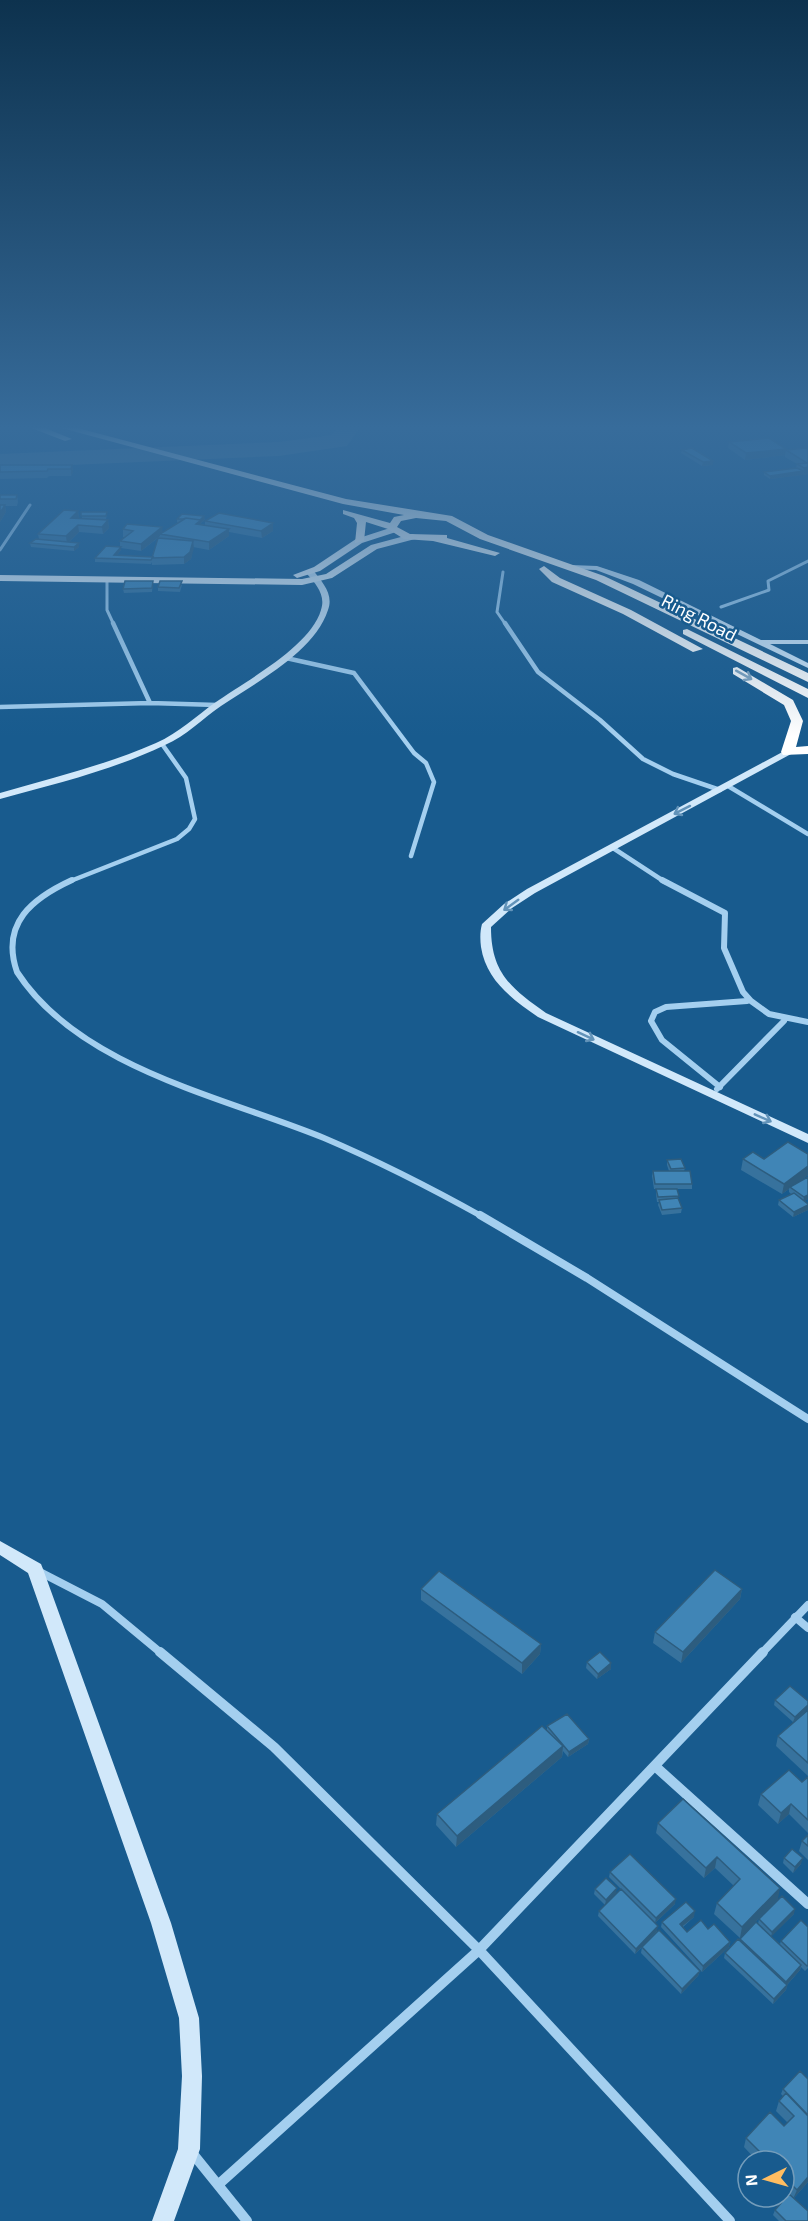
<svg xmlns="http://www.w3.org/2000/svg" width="808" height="2221" font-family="'Exo 2',sans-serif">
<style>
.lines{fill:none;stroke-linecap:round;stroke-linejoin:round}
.river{fill:#45769a;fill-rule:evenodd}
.street-far4{stroke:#a4cfef;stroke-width:3}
.street-far3{stroke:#a4cfef;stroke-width:4.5}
.street-far2{stroke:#a4cfef;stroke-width:6}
.street-far1{stroke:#a4cfef;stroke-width:8}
.street{stroke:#a4cfef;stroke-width:10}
.secondary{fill:#d1e8fa;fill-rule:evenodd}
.primary{fill:#ebf6ff;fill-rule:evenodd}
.highway{fill:#fff;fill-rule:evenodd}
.wall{fill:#37729d;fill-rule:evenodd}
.shaded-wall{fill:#2d5d7f}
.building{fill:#4085b6;stroke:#2d5d7f;stroke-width:1.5}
.oneway{stroke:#80a5c1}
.oneway2{stroke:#6293b9}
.labels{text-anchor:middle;stroke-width:5;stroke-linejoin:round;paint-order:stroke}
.far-street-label{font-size:18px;fill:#fff;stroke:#185b8e}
</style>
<rect width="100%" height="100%" fill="#185b8e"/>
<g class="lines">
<!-- river -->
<path class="river" d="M338,426H361L347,446L279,456L0,468V454L279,442L332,435Z"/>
<!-- street-far4 -->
<path class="street-far4" d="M0,550L30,505
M503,572L497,612L506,625
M107,580V610L114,625
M721,607L769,590L768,581L808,561"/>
<!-- street-far3 -->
<path class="street-far3" d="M113,623L150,703
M505,623L538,672L600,720L643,759L673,774L720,790
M286,658L354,673L414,753L426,763L434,782L411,856
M0,707L150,703L217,705
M728,786L808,834
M613,848L665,882
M68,882L177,839L189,829L195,819L186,778L162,744"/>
<!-- street-far2 -->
<path class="street-far2" d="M72,880C33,898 0,923 17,972C79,1068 224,1097 324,1138C378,1161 431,1188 483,1217
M662,880L725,913L724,948L743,992L751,1001L769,1014L808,1022
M720,1087L662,1040L651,1021L655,1012L666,1007L747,1001
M717,1089L784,1021"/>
<!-- street-far1 -->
<path class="street-far1" d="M480,1215L587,1278L808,1419
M38,1571L102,1604L161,1653
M795,1617L808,1628
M762,1653L808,1605"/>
<!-- street -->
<path class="street" d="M160,1652L274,1747L479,1950L730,2221
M656,1767L808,1904
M193,2154L247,2221
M219,2184L479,1950L763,1652"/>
<!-- secondary -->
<path class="secondary" d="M571,565L597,566L639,580L761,640H808V644H770L808,663V668L633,584L596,570L571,569Z
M307,570H313C322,582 334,594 328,610C314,653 256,682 221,706C202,719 186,736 165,745C113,770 55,784 0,799V793C52,778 106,765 156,743C179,733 196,716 216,702C247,680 310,647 321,610C326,595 316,584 307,574Z
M788,749L792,752L791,754L535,893L512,908L491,927C491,973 511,988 546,1013L808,1134V1143L538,1017C512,999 486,980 481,947C480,939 480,931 482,924L504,904L527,889Z
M0,1541L41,1564L43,1569L171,1923L199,2018L202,2076L200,2149L174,2221H152L178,2149L182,2076L179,2018L151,1923L28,1573L0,1555Z"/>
<!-- primary -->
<path class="primary" d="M393,527L397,530L396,532L362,543L320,571L297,578L293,575L314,567L356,539Z
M412,534L415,535V539L377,549L332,578L302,585L0,581V575L302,579L326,574L371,545Z"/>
<!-- highway -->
<path class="highway" d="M26,426H40L72,439L65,441Z
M54,426H70L346,499L452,516L488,535L604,576L808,673V682L596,580L480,539L446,521L416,518L401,521L397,527L410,534L447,535V538L500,553L495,556L433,541L404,539L388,529L366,522L364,541L355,543L357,523L354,518L343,514V510L390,523L394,517L404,515L343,504Z
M544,566L560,578L631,610L703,649L693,652L623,614L552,582L539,569Z
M687,629L808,689V698L683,634V630Z
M737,667L793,700L803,721L796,747L808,746V754L783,755L781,752L791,721L784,705L733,674V668Z"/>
</g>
<!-- wall -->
<path class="wall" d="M729,442L786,449V450L808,449V474L770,479L764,475V472L796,468L797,464L785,457V455L745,460L728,448Z
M682,450L713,461V465L702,466L681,453Z
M0,465H72L73,472L71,476H49L47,478L0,479Z
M0,495H17L18,502L17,506H5L6,512L0,522Z
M78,511L79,518H82L81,512H107L106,520H98H108L109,528L103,534L79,532L69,542L79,547L74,551L31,547L30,543L39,539L38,534Z
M177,519H205L201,523V524L205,525V521L273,523V531L262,538L229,532V536L209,550L193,547L191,559L184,564L152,565V562L151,564L95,562V558L120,547V541L125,537H123V529L163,533L178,523L177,522ZM158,538L152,557L117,555L121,550V548L141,551Z
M153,581L152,592L124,593L123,589Z
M182,585L180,592L158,591V587Z
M808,1154V1175L798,1182L808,1177V1199L804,1201L808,1210L793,1217L778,1205L779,1200L791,1194L789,1192V1189L782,1194L741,1170L743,1159H764Z
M667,1160L685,1168L684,1171L692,1184V1189H677L678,1199L682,1208L681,1213L662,1215L658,1205L659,1202H657L656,1194V1189H666H654L652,1176L653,1171H669L667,1165Z
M421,1589L541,1644L540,1654L522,1674L421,1600Z
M742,1589L740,1599L681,1663L653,1643L655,1632Z
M587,1662L611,1663V1669L597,1679L586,1668Z
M775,1700L808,1701V1709L793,1722L774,1705Z
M808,1710V1776L776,1746L778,1736Z
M547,1726L589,1739L588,1744L568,1757L563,1751L562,1757L456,1847L436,1825L437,1814L547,1730Z
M808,1777V1833L789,1814L778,1824L758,1805L761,1794L802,1782Z
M683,1799L778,1899L740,1938L714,1914L717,1903L734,1886L715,1868L704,1878L656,1833L658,1823Z
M808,1835V1860L799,1851L802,1841Z
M784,1858L801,1864L793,1873L783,1863Z
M610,1872L675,1904L655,1923L657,1931L700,1971L698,1976L681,1994L641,1953L642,1947L635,1954L598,1916L599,1911L605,1905L594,1894L595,1889L616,1894L621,1889L609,1877Z
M794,1914L771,1936L780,1944L781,1941L801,1920L808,1968L805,1971L801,1967L800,1970L787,1985L786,1990L773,2004L724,1958L725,1953L758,1924L759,1919Z
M694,1917L683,1927L687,1932L708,1929L730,1942L729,1947L702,1972L661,1927L662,1922Z
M808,2079V2182L794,2198L808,2221H779L773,2215L775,2210L788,2194L784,2189V2161H757L744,2147L746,2138L784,2126L788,2123L776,2111L779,2101L783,2096L781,2094L783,2089Z"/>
<!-- shaded-wall -->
<path class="shaded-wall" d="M786,449L785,455L745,460L746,453Z
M713,461V465L702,466L703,462Z
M72,465L73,472L71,476V469Z
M808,467V474L803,475L804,468Z
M803,471V475L770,479V476Z
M5,505L6,512L0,522V513Z
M78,511L79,518H71Z
M204,516L205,519L201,523V527L196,524Z
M108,520L109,528L103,534L102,527Z
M273,523V531L262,538L261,531Z
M78,525L79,532L67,544L66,536Z
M162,527L163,534H160V536L141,551V544Z
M229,529V536L209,550V542Z
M193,541L194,548L191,559L184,564V557Z
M79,543V547L74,551V547Z
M121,547V550L114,559V555Z
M808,1166V1175L791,1188L790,1187L789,1189L782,1194L784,1184Z
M808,1195V1199L803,1202L804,1197Z
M808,1205V1210L793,1217L794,1212Z
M742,1589L740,1599L681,1663L683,1652Z
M541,1644L540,1654L522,1674V1663Z
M611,1663V1669L597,1679L598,1674Z
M808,1705V1709L793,1722L795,1717Z
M589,1739L588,1744L568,1757L569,1752Z
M563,1746L562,1757L456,1847L457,1836Z
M791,1804L789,1814L778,1824L781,1813Z
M717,1857L715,1868L704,1878L706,1868Z
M803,1858L801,1864L793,1873L795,1867Z
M617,1888L616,1894L605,1905L606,1900Z
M780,1888L778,1899L740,1938L742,1927Z
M676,1899L675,1904L655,1923L656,1918Z
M795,1909L794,1914L771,1937L772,1932Z
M695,1911L694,1917L679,1929L680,1924Z
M658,1926L657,1931L635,1954L636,1949Z
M730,1942L729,1947L702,1972L703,1966Z
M801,1965L800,1970L785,1987L786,1982Z
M700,1971L698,1976L681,1994L682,1989Z
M787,1985L786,1990L773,2004L774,1999Z
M808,2177V2182L793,2199L797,2190Z"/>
<!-- building -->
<path class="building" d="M769,438L786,449L746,453L729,442Z
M692,448L713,461L703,462L682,450Z
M806,448L808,449V467L804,468L797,464L807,463L786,450Z
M0,465H72L71,469H48L47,471L0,472Z
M797,468L803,471L770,476L764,472Z
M0,495H17L16,499H0Z
M0,505H5L0,513Z
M64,510L78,511L71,518L108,520L102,527L78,525L66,536L38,534Z
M81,512H107L106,516H81Z
M219,513L273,523L261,531L205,521Z
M182,514L204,516L200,520L186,518L183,519H177Z
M186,518L201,520L196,524L229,529L209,542L160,534Z
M127,524L162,527L141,544L120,541L133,531L123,529Z
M158,538L193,541L190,552L184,557L152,558Z
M36,539L79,543L74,547L30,543Z
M106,546L121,547L114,555L153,557L151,560L95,558Z
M125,581H153L152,588L123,589Z
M160,581H182L179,588L158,587Z
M788,1142L808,1154V1166L784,1184L743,1159L753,1152L764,1159Z
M681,1159L685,1168L671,1169L667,1160Z
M653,1171H690L692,1184H655Z
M808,1177V1195L804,1197L790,1187Z
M656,1189H677L679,1196L658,1197Z
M794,1193L808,1204V1205L794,1212L779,1200Z
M678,1198L682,1208L662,1210L659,1200Z
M715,1570L742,1589L683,1652L655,1632Z
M439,1571L541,1644L522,1663L421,1589Z
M600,1652L611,1663L598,1674L587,1662Z
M790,1686L808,1701V1705L795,1717L775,1700Z
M808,1710V1763L778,1736Z
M567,1714L589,1739L569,1752L547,1726Z
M542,1726L563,1746L457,1836L437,1814Z
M789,1770L802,1782L808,1777V1820L791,1804L781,1813L761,1794Z
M683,1799L780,1888L742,1927L717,1903L740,1879L717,1857L706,1868L658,1823Z
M808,1835V1846L802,1841Z
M792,1849L803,1858L795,1867L784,1858Z
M630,1854L676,1899L656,1918L610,1872Z
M606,1878L617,1888L606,1900L595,1889Z
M621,1889L658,1926L636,1949L599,1911Z
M782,1896L795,1909L772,1932L759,1919Z
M686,1902L695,1911L680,1924L687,1932L701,1920L708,1929L714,1924L730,1942L703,1966L662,1922Z
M801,1920L808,1927V1965L807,1966L781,1941Z
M756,1922L801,1965L786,1982L740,1939Z
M659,1930L700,1971L682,1989L642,1947Z
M738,1939L787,1985L774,1999L725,1953Z
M800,2071L808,2079V2115L783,2089Z
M786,2093L808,2116V2177L797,2190L784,2177V2161H769L746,2138L770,2112L784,2126L794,2116L779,2101Z
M789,2194L808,2211V2221H786L775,2210Z"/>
<!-- one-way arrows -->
<defs><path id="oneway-shaft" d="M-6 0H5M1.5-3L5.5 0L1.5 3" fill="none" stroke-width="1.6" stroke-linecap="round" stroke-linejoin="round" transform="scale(1.5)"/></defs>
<use class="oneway" href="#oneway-shaft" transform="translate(744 675) rotate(29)"/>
<g class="oneway2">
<use href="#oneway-shaft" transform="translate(682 810) rotate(153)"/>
<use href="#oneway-shaft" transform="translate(511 905) rotate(144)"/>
<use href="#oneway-shaft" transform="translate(586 1036) rotate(25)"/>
<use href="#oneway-shaft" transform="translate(763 1118) rotate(24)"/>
</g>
<!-- sky -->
<linearGradient id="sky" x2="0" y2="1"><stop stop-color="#0d324e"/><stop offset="0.58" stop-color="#376c9b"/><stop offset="1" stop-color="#376c9b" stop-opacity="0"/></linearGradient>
<rect width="808" height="737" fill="url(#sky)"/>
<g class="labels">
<!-- far-street labels -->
<g class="far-street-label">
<text transform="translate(699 618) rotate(27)" y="6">Ring Road</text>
</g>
</g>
<!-- north arrow -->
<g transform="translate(766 2179) rotate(265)"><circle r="28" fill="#185b8e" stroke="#749dbb" stroke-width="1.5"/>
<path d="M0-4.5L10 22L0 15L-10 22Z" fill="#ffbd61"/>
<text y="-9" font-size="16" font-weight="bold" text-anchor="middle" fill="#ffffff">N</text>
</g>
</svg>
